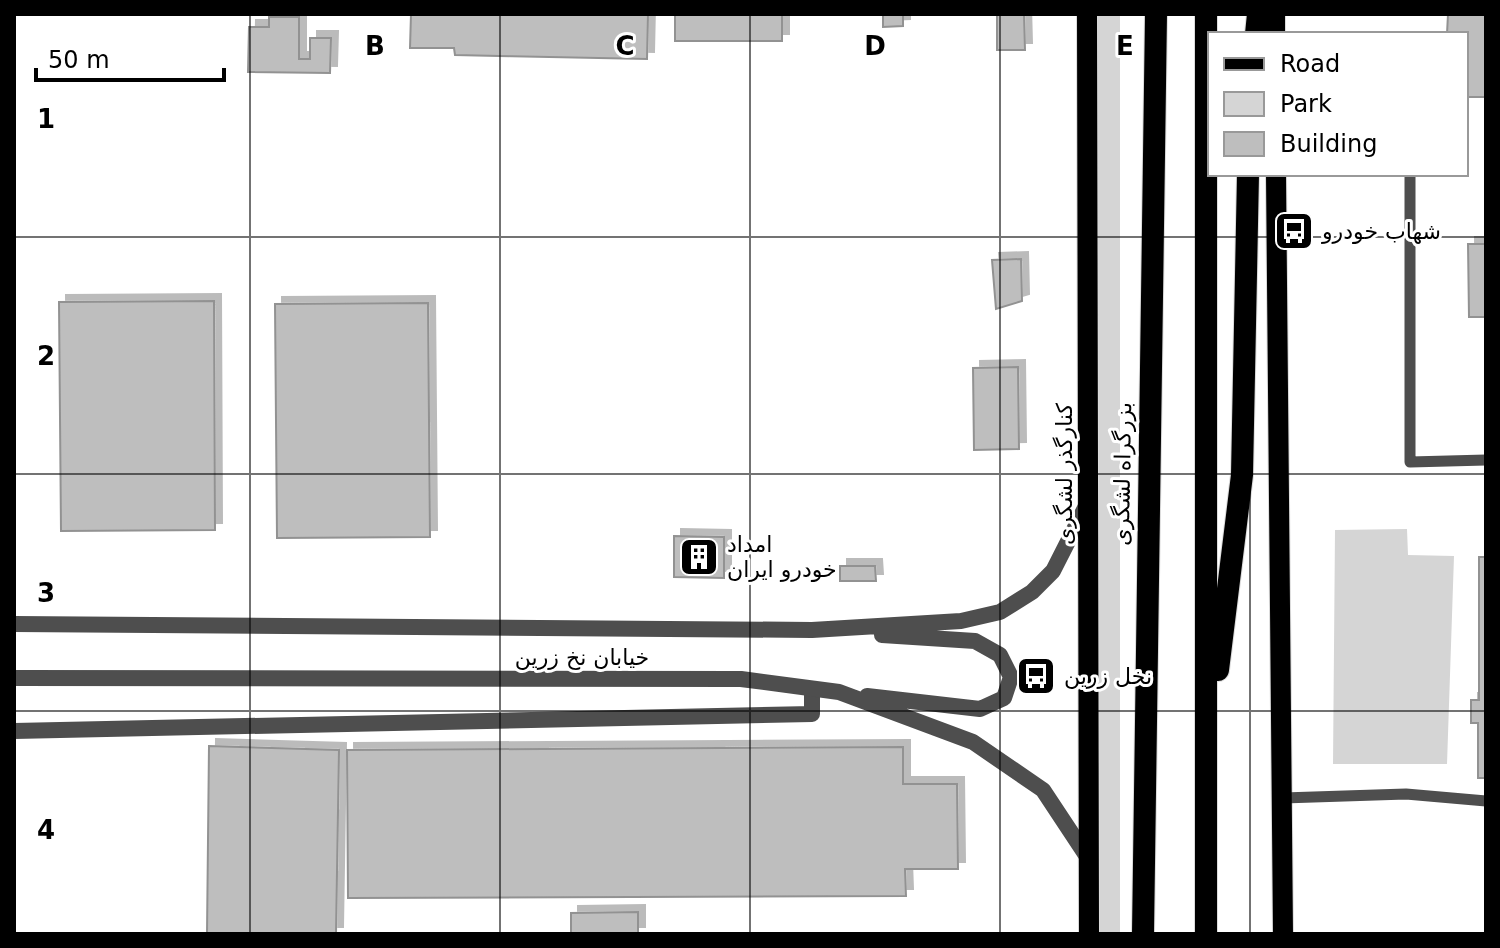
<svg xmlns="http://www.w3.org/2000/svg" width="1500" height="948" font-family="'DejaVu Sans','Noto Naskh Arabic',sans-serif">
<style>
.green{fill:#d5d5d5}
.building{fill:#bebebe;stroke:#929292;stroke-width:2;filter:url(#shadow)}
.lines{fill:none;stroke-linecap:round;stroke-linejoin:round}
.primary-casing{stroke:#dbdbdb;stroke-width:22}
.trunk-casing{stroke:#dbdbdb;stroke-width:24}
.service{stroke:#4e4e4e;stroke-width:11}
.minor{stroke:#4e4e4e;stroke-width:16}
.tertiary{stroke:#4e4e4e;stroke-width:16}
.primary{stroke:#000;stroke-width:20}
.trunk{stroke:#000;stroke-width:22}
.grid{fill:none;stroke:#000;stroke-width:2;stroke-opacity:0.55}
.labels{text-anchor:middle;stroke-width:6;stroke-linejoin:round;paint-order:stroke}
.poi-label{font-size:22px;fill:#000;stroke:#fff;text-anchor:start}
.street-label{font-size:22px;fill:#000;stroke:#fff}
.grid-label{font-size:26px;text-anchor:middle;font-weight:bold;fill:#000;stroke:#fff;stroke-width:6;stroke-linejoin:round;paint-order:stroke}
</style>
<defs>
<filter id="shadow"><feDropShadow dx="7" dy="-7" stdDeviation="0" flood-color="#0004"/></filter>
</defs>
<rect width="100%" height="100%" fill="#fff"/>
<!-- green -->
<path class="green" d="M1094,14H1120V934H1094Z
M1407,529L1408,555L1454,556L1447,764H1333L1335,530Z"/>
<!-- building -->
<path class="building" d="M411,14H648L647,59L455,55L454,48H410Z
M675,14H782V41H675Z
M883,14H903V26L883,27Z
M997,14H1024L1025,50H997Z
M1448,14H1486V97H1466V34H1447Z
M269,17H299V59H310V38H331L330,73L248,72L249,27H269Z
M1468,244H1486V317H1469Z
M1021,259L1022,301L996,309L992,260Z
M214,301L215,530L61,531L59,302Z
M428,303L430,537L277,538L275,304Z
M1018,367L1019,449L974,450L973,368Z
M674,536L724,537V578L674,577Z
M1479,557H1486V778H1478V723H1471V700H1479Z
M840,566H875L876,581H840Z
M209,746L339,750L336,934H207Z
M903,747V784H957L958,869H905L906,896L348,898L347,750Z
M638,912V934H571V913Z"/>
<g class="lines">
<!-- primary casing -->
<g class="primary-casing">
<path id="primary" d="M1087,14L1089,934
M1275,14V34
M1276,174L1283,934"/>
</g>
<!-- trunk casing -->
<g class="trunk-casing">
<path id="trunk" d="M1206,14V934
M1256,34L1258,14
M1218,670L1242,475L1248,174
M1143,934L1156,14"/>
</g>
<!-- service -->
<path class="service" d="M1410,174V462L1486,460
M1283,798L1406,794L1486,801"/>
<!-- minor -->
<path class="minor" d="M14,731L812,714V689"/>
<!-- tertiary -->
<path class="tertiary" d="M14,624L812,630L961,621L1000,612L1032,592L1053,571L1087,504
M14,678L741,679L839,692L973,742L1043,790L1088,858
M867,696L980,709L1004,698L1011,677L1000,655L975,641L882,635"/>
<!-- primary -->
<use href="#primary" class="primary"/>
<!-- trunk -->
<use href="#trunk" class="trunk"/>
</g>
<!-- grid -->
<path class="grid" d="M250,14V934M500,14V934M750,14V934M1000,14V934M1250,14V34M1250,174V934M14,237H1486M14,474H1486M14,711H1486"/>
<!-- icons -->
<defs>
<g id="bus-square" transform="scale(2)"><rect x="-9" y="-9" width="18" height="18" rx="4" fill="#000" stroke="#fff"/><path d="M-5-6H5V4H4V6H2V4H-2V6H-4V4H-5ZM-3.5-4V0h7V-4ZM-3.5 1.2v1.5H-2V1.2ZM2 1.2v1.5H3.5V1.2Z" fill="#fff"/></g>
<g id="building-square" transform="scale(2)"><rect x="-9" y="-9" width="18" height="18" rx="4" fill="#000" stroke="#fff"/><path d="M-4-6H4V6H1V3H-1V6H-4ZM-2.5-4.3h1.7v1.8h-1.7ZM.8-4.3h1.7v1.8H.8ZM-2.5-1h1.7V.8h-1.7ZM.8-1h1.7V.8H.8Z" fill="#fff"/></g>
</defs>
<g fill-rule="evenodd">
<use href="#bus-square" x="1294" y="231"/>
<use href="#building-square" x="699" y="557"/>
<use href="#bus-square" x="1036" y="676"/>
</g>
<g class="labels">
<!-- poi labels -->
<g class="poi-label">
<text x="1322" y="239">شهاب خودرو</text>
<text x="727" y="552">امداد<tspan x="727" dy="25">خودرو ایران</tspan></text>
<text x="1064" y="684">نخل زرین</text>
</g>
<!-- street labels -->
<g class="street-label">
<text transform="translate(1064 474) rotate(-90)" y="8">کنارگذر لشگری</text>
<text transform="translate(1122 474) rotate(-89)" y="8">بزرگراه لشگری</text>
<text x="582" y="665">خیابان نخ زرین</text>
</g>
</g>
<g class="grid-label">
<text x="375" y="55">B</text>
<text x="625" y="55">C</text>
<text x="875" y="55">D</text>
<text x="1125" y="55">E</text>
<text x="46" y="128">1</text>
<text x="46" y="365">2</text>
<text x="46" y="602">3</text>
<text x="46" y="839">4</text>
</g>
<!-- border -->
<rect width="1500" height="948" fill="none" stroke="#000000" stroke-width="32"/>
<!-- legend -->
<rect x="1208" y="32" width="260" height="144" fill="#ffffff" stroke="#999999" stroke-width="2"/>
<rect x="1224" y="58" width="40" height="12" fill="#000000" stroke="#999999" stroke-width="2"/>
<text x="1280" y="72" font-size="24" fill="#000000">Road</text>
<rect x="1224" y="92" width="40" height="24" fill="#d5d5d5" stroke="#999999" stroke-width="2"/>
<text x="1280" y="112" font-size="24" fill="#000000">Park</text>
<rect x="1224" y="132" width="40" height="24" fill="#bebebe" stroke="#999999" stroke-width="2"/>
<text x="1280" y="152" font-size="24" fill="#000000">Building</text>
<!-- scale -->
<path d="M36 68v12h188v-12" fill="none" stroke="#000000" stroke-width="4"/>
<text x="48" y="68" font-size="24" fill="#000000" stroke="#ffffff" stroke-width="6" paint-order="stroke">50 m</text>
</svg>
